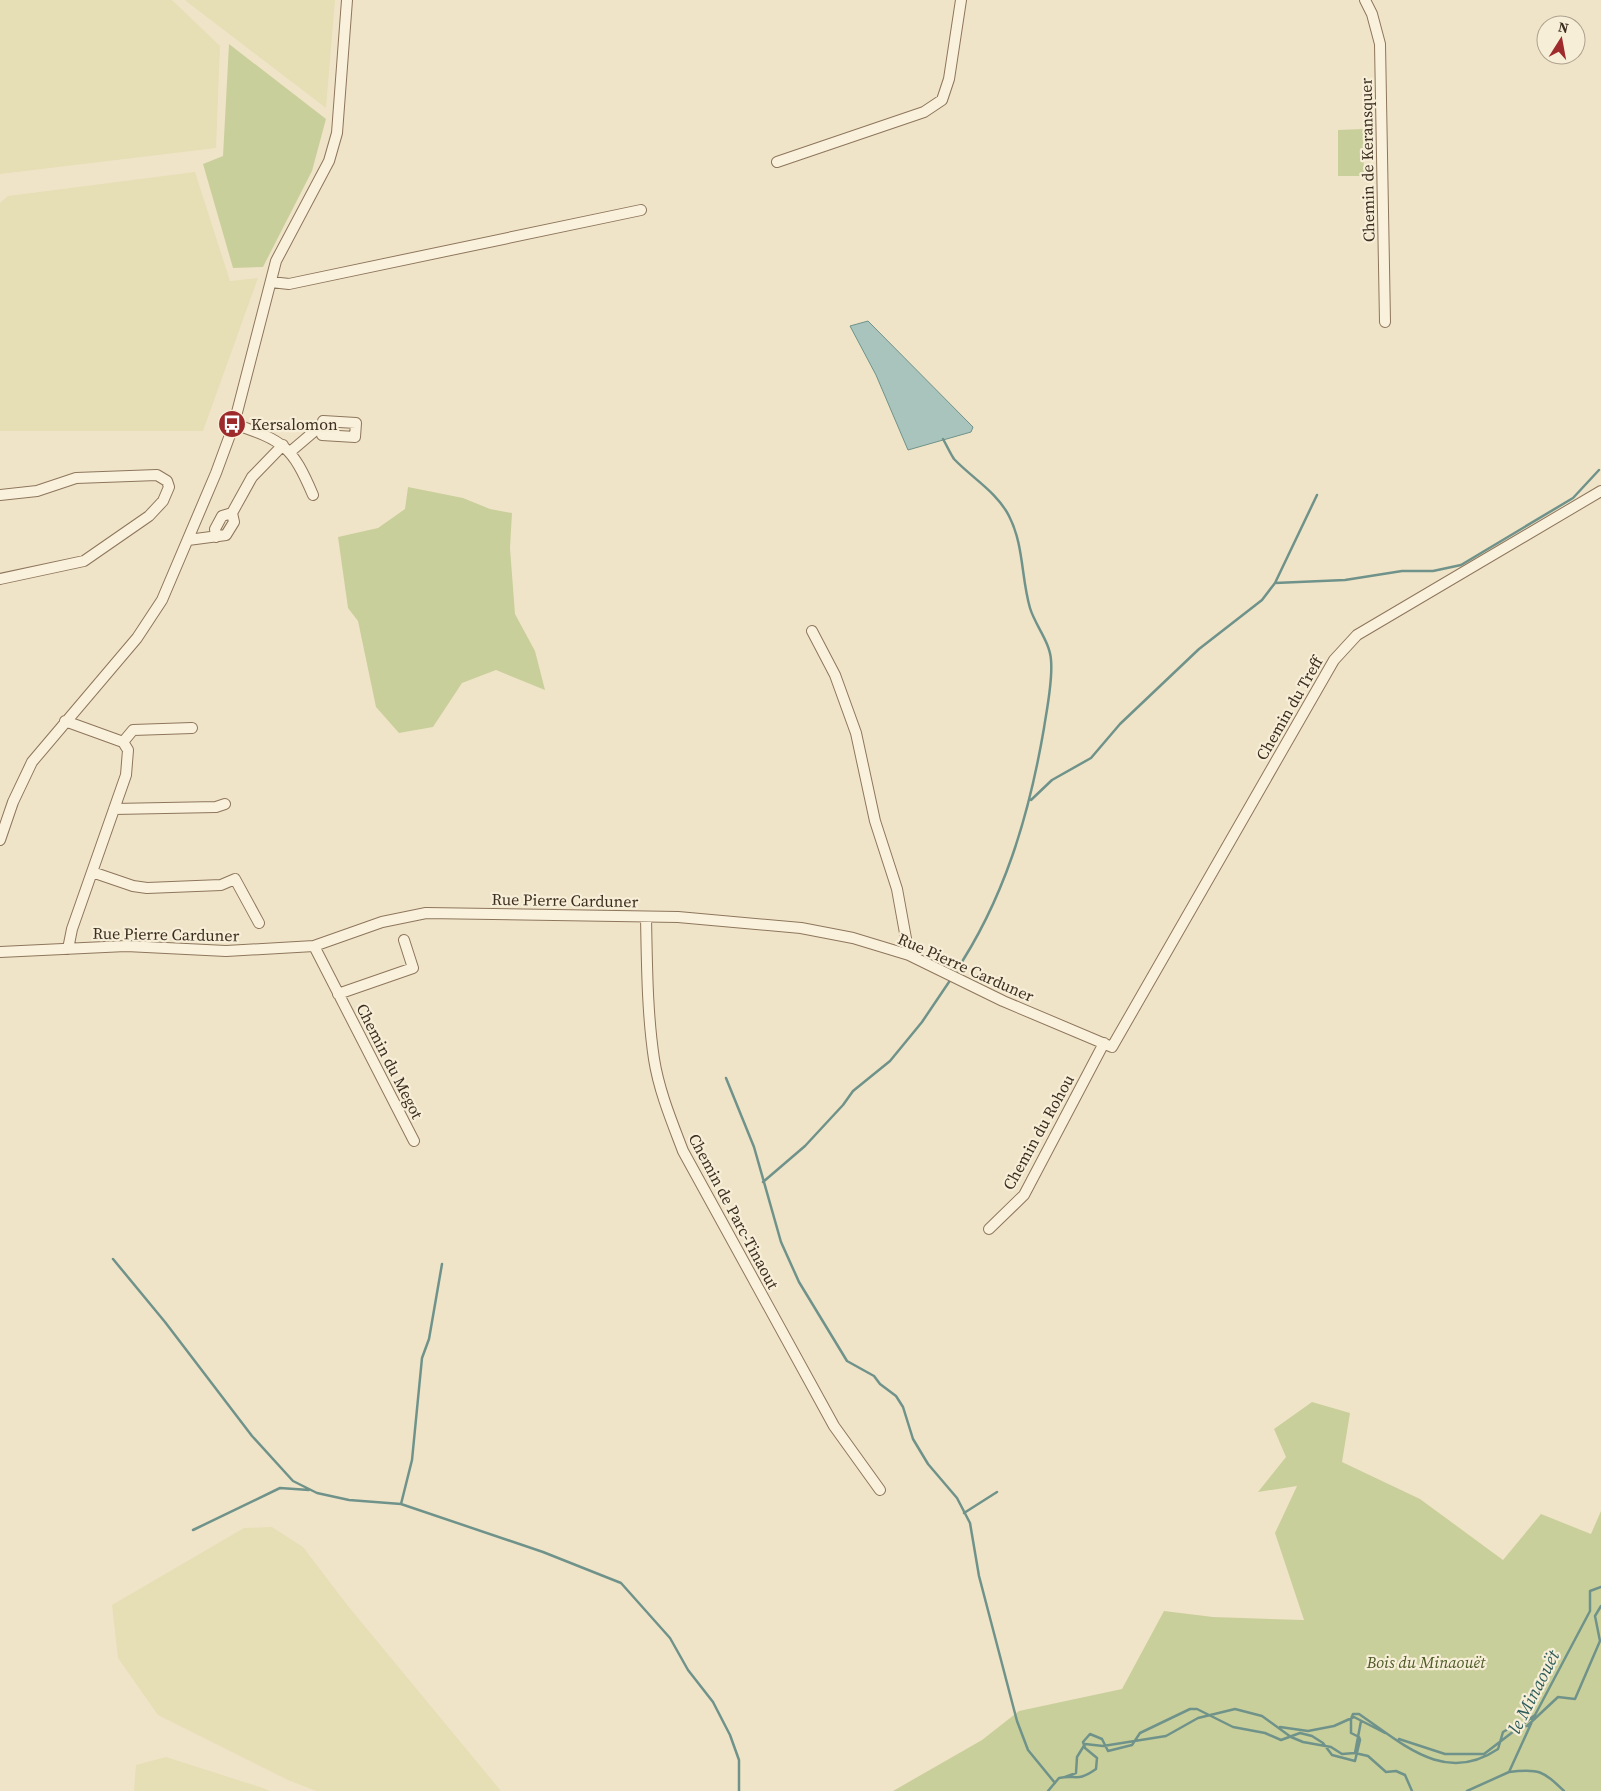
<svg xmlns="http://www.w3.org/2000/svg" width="1601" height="1791" font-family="'Source Serif 4',serif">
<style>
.farmland{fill:#e6deb5}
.green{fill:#c9cf9b}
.water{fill:#a9c4bc;stroke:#6f938a}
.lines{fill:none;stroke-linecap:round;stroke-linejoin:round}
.stream{stroke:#6f938a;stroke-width:2.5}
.minor-casing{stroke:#8d765c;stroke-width:12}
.minor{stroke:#faf1dc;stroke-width:10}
.labels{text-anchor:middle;stroke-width:4.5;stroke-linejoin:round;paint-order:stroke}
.street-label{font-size:16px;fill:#3d2e20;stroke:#f7eed8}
.poi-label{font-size:16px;fill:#3d2e20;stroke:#f7eed8;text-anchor:start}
.park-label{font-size:16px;font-style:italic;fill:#4d5a26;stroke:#f7eed8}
.water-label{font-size:18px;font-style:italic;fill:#2f5d5a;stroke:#f7eed8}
</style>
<rect width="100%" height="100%" fill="#f0e4c8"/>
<!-- farmland -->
<path class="farmland" d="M0,0H172L220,46L216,148L0,174Z
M335,0L326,108L186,1V0Z
M195,172L230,281L258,278L203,431H0V203L8,196Z
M272,1527L303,1547L348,1606L501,1791H316L288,1780L158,1715L118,1658L112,1605L244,1528Z
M166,1757L263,1788L270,1791H134L136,1765Z"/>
<!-- green -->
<path class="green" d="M229,44L326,119L312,171L263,267L233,268L203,164L223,156Z
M1363,129L1364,176H1338V130Z
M408,487L463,498L490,509L512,513L510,548L515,614L535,651L545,690L496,670L462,683L433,727L399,733L376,707L358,621L348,608L338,537L378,528L405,509Z
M1312,1402L1350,1413L1342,1462L1420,1499L1503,1560L1541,1514L1591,1534L1601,1511V1791H893L982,1740L1019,1711L1122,1689L1164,1611L1213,1617L1304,1620L1275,1533L1297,1486L1258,1492L1286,1457L1274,1429Z"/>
<!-- water -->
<path class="water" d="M868,321L973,427L971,432L908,450L876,375L850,326Z"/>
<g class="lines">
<!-- stream -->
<path class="stream" d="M943,439C947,446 950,453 954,459C972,478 997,492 1009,516C1024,545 1021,577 1030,608C1035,625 1050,642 1051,660C1053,680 1047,708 1044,728C1029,816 1004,900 954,974
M1275,583L1345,580L1402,571H1433L1461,565L1573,498L1599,470
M1031,800L1052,780L1091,758L1120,724L1199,649L1262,600L1275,583L1317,495
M726,1078L754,1147L781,1242L799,1282L847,1361L874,1376L880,1384L896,1396L903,1407L913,1439L928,1464L957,1498L970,1523L979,1576L1017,1721L1028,1750L1055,1783
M763,1182L805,1146L843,1105L853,1091L890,1061L922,1022L951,979
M113,1259L165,1322L252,1436L293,1481L317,1493L349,1500L401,1504L543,1552L621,1583L670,1638L688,1670L713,1702L730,1735L739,1760V1791
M401,1504L412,1460L422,1358L429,1339L442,1264
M964,1513L997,1492
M193,1530L280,1488L309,1490
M1280,1727L1308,1731L1334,1726L1354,1717L1385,1733
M1399,1739L1445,1754H1484L1535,1715
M1355,1753L1361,1721
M1509,1772C1539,1768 1543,1771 1564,1791
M1065,1777L1076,1773L1077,1757L1085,1744L1103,1746L1166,1736L1198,1718L1235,1709L1262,1716L1291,1737L1303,1742L1331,1747L1342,1754L1355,1753L1368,1756L1386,1772L1396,1771L1405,1775L1412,1791
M1048,1791L1059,1778C1077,1774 1076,1783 1096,1769L1097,1758L1085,1748L1083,1742L1090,1734L1102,1739L1108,1751L1132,1745L1140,1733L1190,1709H1197L1233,1727L1265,1733L1281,1740L1300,1733L1312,1736L1323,1743L1332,1755L1355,1761L1360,1740L1359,1737L1351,1733V1719L1353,1714H1359C1403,1744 1445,1785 1498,1749L1503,1732L1510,1728L1527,1726L1558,1697L1575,1699L1600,1641L1595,1616L1601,1606
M1467,1791L1509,1772L1535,1715L1590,1611V1591L1601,1587"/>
<!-- minor casing -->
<g class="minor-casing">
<path id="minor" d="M1365,0L1372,14L1380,44L1385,322
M777,162L924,112L942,100L949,79L961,0
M271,282L289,284L641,210
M323,421L356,423L355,437L322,435Z
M234,424C284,441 292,446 313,495
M290,452L317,429L322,428
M0,495L37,491L76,478L157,475L167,481L169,487L163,501L149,516L84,561L0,579
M216,537L215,529L222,516L232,513
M188,540L226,535L234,522L232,513L252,477L283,445
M812,631L835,675L856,733L875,821L897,889L909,955
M65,721L123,742L128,750L126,775L72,929L68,949
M123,742L133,730L192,728
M114,809L216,807L225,804
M0,840L13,802L32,762L137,638L162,600L216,473L234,424L276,261L329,161L337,133L347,0
M92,872L133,886L147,888L221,885L235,879L259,923
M646,917C647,964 647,1012 654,1059C659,1091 672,1122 683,1151L834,1426L880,1490
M314,946L414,1141
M0,952L126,946L226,951L314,946L382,922L426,913L678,917L801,928L853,938L909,955L1003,1001L1112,1047L1334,660L1357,635L1601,491
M338,994L413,968L404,940
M989,1229L1024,1195L1104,1043"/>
</g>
<!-- minor -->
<use href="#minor" class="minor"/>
</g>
<!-- icons -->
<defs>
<g id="bus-disc" transform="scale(1.4375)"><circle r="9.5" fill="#9e2a2b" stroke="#f7eed8"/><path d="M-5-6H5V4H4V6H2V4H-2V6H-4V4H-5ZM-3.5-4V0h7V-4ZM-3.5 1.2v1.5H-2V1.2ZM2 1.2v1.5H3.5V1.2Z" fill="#fff"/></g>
</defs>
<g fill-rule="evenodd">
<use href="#bus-disc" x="232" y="424"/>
</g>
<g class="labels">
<!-- street labels -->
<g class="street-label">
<text transform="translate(1367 160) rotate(-91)" y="6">Chemin de Keransquer</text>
<text transform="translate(1289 708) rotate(-60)" y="6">Chemin du Treff</text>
<text transform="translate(565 900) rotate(1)" y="6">Rue Pierre Carduner</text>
<text transform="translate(166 934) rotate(1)" y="6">Rue Pierre Carduner</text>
<text transform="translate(966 967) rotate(24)" y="6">Rue Pierre Carduner</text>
<text transform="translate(390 1061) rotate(63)" y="6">Chemin du Megot</text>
<text transform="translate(1038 1132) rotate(-61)" y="6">Chemin du Rohou</text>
<text transform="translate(734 1211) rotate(62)" y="6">Chemin de Parc-Tinaout</text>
</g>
<!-- poi labels -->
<g class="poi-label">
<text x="251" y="430">Kersalomon</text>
</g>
<!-- park labels -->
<g class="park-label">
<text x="1426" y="1668">Bois du Minaouët</text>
</g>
<!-- water labels -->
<g class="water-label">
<text transform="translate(1534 1692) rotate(-63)" y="6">le Minaouët</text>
</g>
</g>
<!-- north arrow -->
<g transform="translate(1561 40) rotate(11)"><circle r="24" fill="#f7eed8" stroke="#ada18e"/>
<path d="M0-4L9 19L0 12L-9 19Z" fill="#9e2a2b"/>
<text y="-8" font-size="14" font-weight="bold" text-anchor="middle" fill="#3d2e20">N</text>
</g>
</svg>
